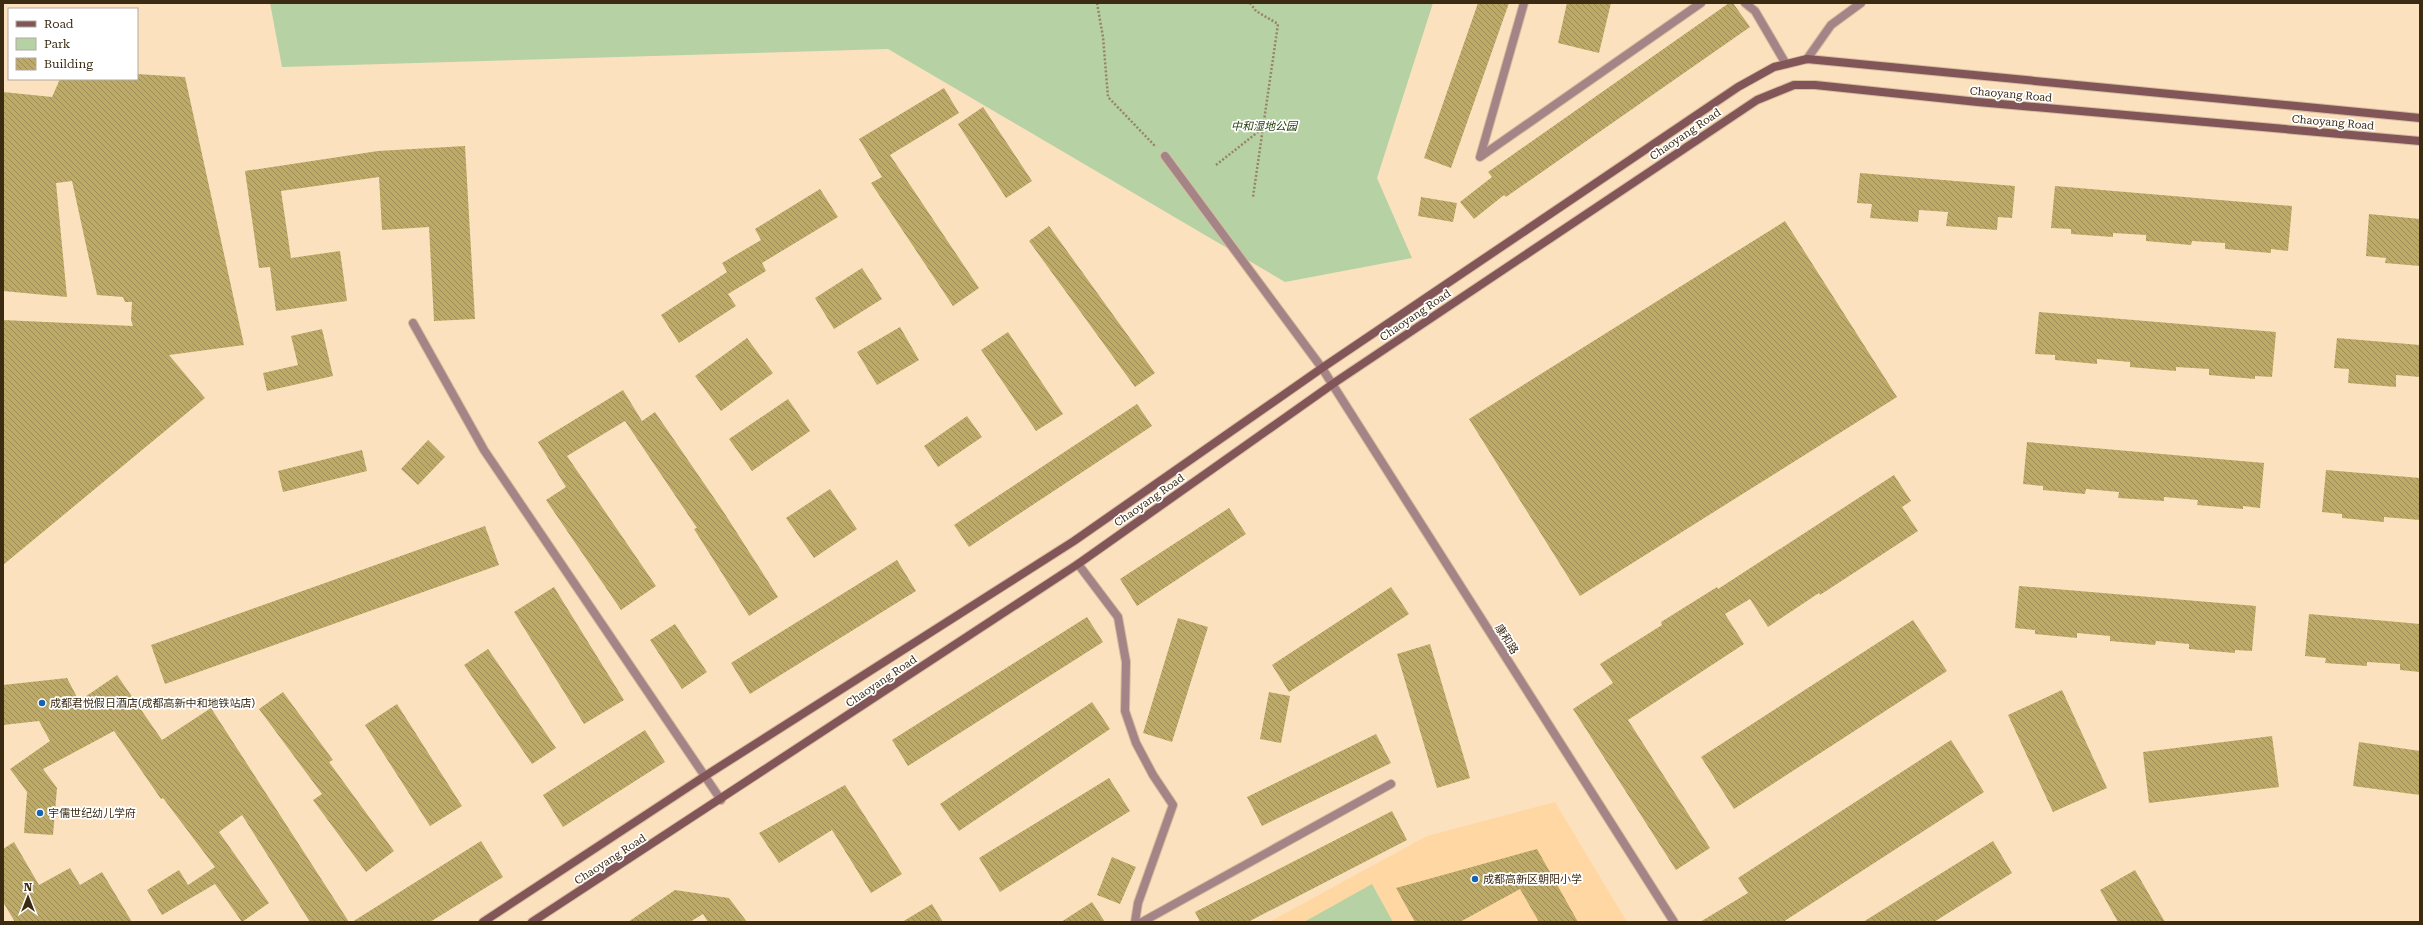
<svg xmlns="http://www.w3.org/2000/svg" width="2423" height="925" font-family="'Roboto Serif','Noto Sans SC',serif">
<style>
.built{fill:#ffd7a3}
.green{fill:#b6d2a4}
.building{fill:url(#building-back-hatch)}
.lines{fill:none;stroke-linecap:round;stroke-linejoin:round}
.service-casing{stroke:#d6bd9d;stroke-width:10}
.minor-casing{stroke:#d6bd9d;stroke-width:10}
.tertiary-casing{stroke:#d6bd9d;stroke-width:10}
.secondary-casing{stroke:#d6bd9d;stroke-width:10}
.path{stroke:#988366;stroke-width:2.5;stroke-dasharray:2 2;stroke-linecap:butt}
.service{stroke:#a48486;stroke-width:8}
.minor{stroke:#a48486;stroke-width:8}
.tertiary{stroke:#a48486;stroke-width:8}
.secondary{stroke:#825559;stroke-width:8}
.poi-dot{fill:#1564b3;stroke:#fff;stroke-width:1.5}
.labels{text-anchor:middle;stroke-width:3.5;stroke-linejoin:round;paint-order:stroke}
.street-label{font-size:11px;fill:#3c2b13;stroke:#fff}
.park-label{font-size:11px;font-style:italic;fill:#1c3900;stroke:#fff}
.poi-label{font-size:11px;fill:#3c2b13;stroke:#fff;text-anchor:start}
</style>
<defs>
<pattern id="building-back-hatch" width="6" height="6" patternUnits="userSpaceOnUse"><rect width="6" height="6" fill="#beaa67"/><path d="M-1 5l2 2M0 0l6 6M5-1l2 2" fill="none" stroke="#9c8b54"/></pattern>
</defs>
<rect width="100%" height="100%" fill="#fce1bf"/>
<!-- built -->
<path class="built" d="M1555,802L1627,922H1269L1427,836Z"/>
<!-- green -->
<path class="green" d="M270,3H1433L1377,178L1412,258L1285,282L888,49L282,67Z
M1372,884L1393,922H1304Z"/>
<!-- building -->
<path class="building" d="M1478,3H1509L1451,168L1424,158Z
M1567,3H1611L1599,53L1558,43Z
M1729,3H1733L1750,27L1506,197L1504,195L1474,219L1460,202L1492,177L1488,172Z
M137,74L185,77L244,345L169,355L205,398L3,565V320L133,326L131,320L132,302H125L123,297L97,295L72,181L56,183L67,297L3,291V92L52,97L60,79H137Z
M944,88L959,113L890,155L979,288L953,306L871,183L882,177L859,139Z
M983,107L1032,181L1006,198L958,124Z
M465,146L475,319L434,321L429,227L382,230L379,177L281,191L291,258L340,251L347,301L276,311L270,267L259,268L245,171L378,151Z
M1860,173L2015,186L2012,218L1998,217L1997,230L1946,226L1948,212L1919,210L1918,222L1870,218L1872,204L1857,203Z
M2055,186L2292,206L2288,251L2271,249V253L2225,249V243L2192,241L2191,245L2146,241V235L2113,233V237L2071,234V229L2051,228Z
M820,189L838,217L762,263L766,271L728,294L736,306L679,343L661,315L727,272L722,263L761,240L755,229Z
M1421,197L1457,203L1453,222L1418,216Z
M2369,214L2420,219V266L2385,263L2386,258L2366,256Z
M1785,221L1897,397L1580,596L1469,419Z
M1049,226L1155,373L1135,387L1029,241Z
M862,268L882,299L834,329L815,298Z
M2039,312L2276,332L2272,377L2255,376V379L2209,375V369L2176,367V371L2130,367V362L2097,359V364L2055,360V355L2035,354Z
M900,327L919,360L877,385L857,352Z
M322,329L333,376L267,391L263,373L298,365L291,336Z
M1008,332L1063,414L1036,431L981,350Z
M747,338L773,373L721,411L695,376Z
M2337,338L2420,345V377L2396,375V387L2348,383L2349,369L2334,368Z
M623,390L642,421L655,412L723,511L778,597L749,616L694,529L697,528L625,421L567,456L656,586L621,610L546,500L566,487L538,442Z
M788,399L810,431L752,471L729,439Z
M1137,404L1152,426L969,547L954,525Z
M967,416L982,437L938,467L924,446Z
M428,440L445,457L418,485L401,469Z
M2027,442L2264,463L2260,508L2243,506V509L2197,505L2198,500L2164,497V501L2118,498L2119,492L2086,489L2085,494L2043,490V486L2023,484Z
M362,450L367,471L283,492L278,471Z
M2326,470L2420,478V520L2384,517V522L2342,518V514L2322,512Z
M1894,475L1911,501L1902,507L1918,531L1820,595L1819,593L1768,627L1750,599L1725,614L1744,644L1628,720L1710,848L1676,870L1573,709L1613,683L1600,664L1662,625L1661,622L1717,587L1718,589Z
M830,489L857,529L814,558L786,518Z
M1229,508L1246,534L1137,606L1120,579Z
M485,526L499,565L165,684L151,645Z
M897,560L916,591L750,694L731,663Z
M2019,586L2256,606L2252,651L2235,650V653L2189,649V644L2156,641L2155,645L2110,641V636L2077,633V638L2035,634V630L2015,628Z
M554,587L624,700L584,724L514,612Z
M1391,587L1409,614L1289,692L1272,665Z
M2309,614L2420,624V672L2400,670V664L2367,662V666L2325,663L2326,658L2305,656Z
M1087,617L1103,642L908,766L892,740Z
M1178,618L1208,627L1172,742L1143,733Z
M1913,620L1947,671L1734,809L1701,757Z
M675,624L707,672L682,689L650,640Z
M1430,644L1470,778L1437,788L1397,654Z
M488,649L556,748L532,764L464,665Z
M117,675L162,740L211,708L349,922H310L242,815L219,832L269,903L242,922L215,884L162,915L147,890L179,870L188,885L215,867L163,798L161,799L114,731L43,769L57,788L53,835L24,833L27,792L10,769L50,741L39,721L3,725V685L67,678L79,701Z
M2062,690L2107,788L2053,812L2008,715Z
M283,692L333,760L329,762L394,851L366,872L313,800L322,794L259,709Z
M1269,692L1290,696L1281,743L1260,739Z
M1092,702L1110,729L959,831L940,804Z
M397,704L462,806L430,826L365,725Z
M645,730L665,762L563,827L543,795Z
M1376,734L1391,763L1262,826L1247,797Z
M2272,736L2279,787L2149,803L2143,752Z
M1951,740L1984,792L1783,922H1700L1748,893L1738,878Z
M2359,742L2420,751V795L2353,786Z
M1109,778L1130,811L1000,892L979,858Z
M845,785L902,874L871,893L832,830L779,863L759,833Z
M1392,811L1407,840L1248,922H1200L1195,912Z
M481,841L503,877L430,922H352Z
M1993,841L2012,873L1934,922H1863Z
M14,842L39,885L70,868L80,885L102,872L132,922H15L3,902V849Z
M1537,849L1578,922H1539L1520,889L1460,922H1415L1396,888Z
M1112,857L1136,867L1120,904L1097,895Z
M2135,870L2165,922H2118L2100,890Z
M675,890L729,898L747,922H708L703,914L690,922H628Z
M1092,902L1105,922H1061Z
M932,904L943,922H902Z"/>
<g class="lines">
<!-- service casing -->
<g class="service-casing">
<path id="service" d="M1524,3L1480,157L1701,3
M1745,3L1755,11L1786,64
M1078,564L1118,617L1126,662L1125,711L1136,743L1153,775L1173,805L1138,903L1135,922
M1142,922L1391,784"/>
</g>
<!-- minor casing -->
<g class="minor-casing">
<path id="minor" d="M1807,59L1831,25L1861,3
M1165,156L1322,368
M413,323L484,450L721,800"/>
</g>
<!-- tertiary casing -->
<g class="tertiary-casing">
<path id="tertiary" d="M1322,368L1674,922"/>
</g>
<!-- secondary casing -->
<g class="secondary-casing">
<path id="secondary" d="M483,922L705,776L1074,541L1322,368L1738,87L1774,67L1807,59L2420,118
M532,922L1078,564L1337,381L1757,100L1794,85H1815L1978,102L2420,141"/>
</g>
<!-- path -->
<path class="path" d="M1097,3L1103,37L1108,97L1156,147
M1250,3L1256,11L1278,24L1253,197
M1216,165L1263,128"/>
<!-- service -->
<use href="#service" class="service"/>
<!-- minor -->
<use href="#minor" class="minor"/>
<!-- tertiary -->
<use href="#tertiary" class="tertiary"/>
<!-- secondary -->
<use href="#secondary" class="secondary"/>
</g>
<!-- markers -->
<g class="poi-dot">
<circle cx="42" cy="703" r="4"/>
<circle cx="40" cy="813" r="4"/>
<circle cx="1475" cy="879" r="4"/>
</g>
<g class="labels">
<!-- street labels -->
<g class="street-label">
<text transform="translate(2011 94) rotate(5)" y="4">Chaoyang Road</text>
<text transform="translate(2333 122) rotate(5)" y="4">Chaoyang Road</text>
<text transform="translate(1685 134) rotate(-34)" y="4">Chaoyang Road</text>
<text transform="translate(1415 315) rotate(-34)" y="4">Chaoyang Road</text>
<text transform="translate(1149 500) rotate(-35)" y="4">Chaoyang Road</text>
<text transform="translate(1507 639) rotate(58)" y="4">康和路</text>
<text transform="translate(881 681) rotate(-34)" y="4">Chaoyang Road</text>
<text transform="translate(610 859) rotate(-33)" y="4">Chaoyang Road</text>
</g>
<!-- park labels -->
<g class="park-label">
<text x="1264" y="130">中和湿地公园</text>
</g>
<!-- poi labels -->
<g class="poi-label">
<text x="50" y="707">成都君悦假日酒店(成都高新中和地铁站店)</text>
<text x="48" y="817">宇儒世纪幼儿学府</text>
<text x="1483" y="883">成都高新区朝阳小学</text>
</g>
</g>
<!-- border -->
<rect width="2423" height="925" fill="none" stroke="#3c2b13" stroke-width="8"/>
<!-- legend -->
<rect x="8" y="8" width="130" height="72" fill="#ffffff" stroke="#b1aaa1"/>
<rect x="16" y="21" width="20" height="6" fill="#825559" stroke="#b1aaa1"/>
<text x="44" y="28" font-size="12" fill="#3c2b13">Road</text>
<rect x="16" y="38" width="20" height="12" fill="#b6d2a4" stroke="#b1aaa1"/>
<text x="44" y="48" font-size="12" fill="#3c2b13">Park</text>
<rect x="16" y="58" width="20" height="12" fill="url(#building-back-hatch)" stroke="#b1aaa1"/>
<text x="44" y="68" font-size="12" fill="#3c2b13">Building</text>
<!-- north arrow -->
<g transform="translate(28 897)" stroke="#ffffff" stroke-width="3" paint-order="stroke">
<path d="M0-3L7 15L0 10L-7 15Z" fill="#3c2b13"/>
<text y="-6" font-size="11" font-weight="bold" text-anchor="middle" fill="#3c2b13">N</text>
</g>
</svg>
